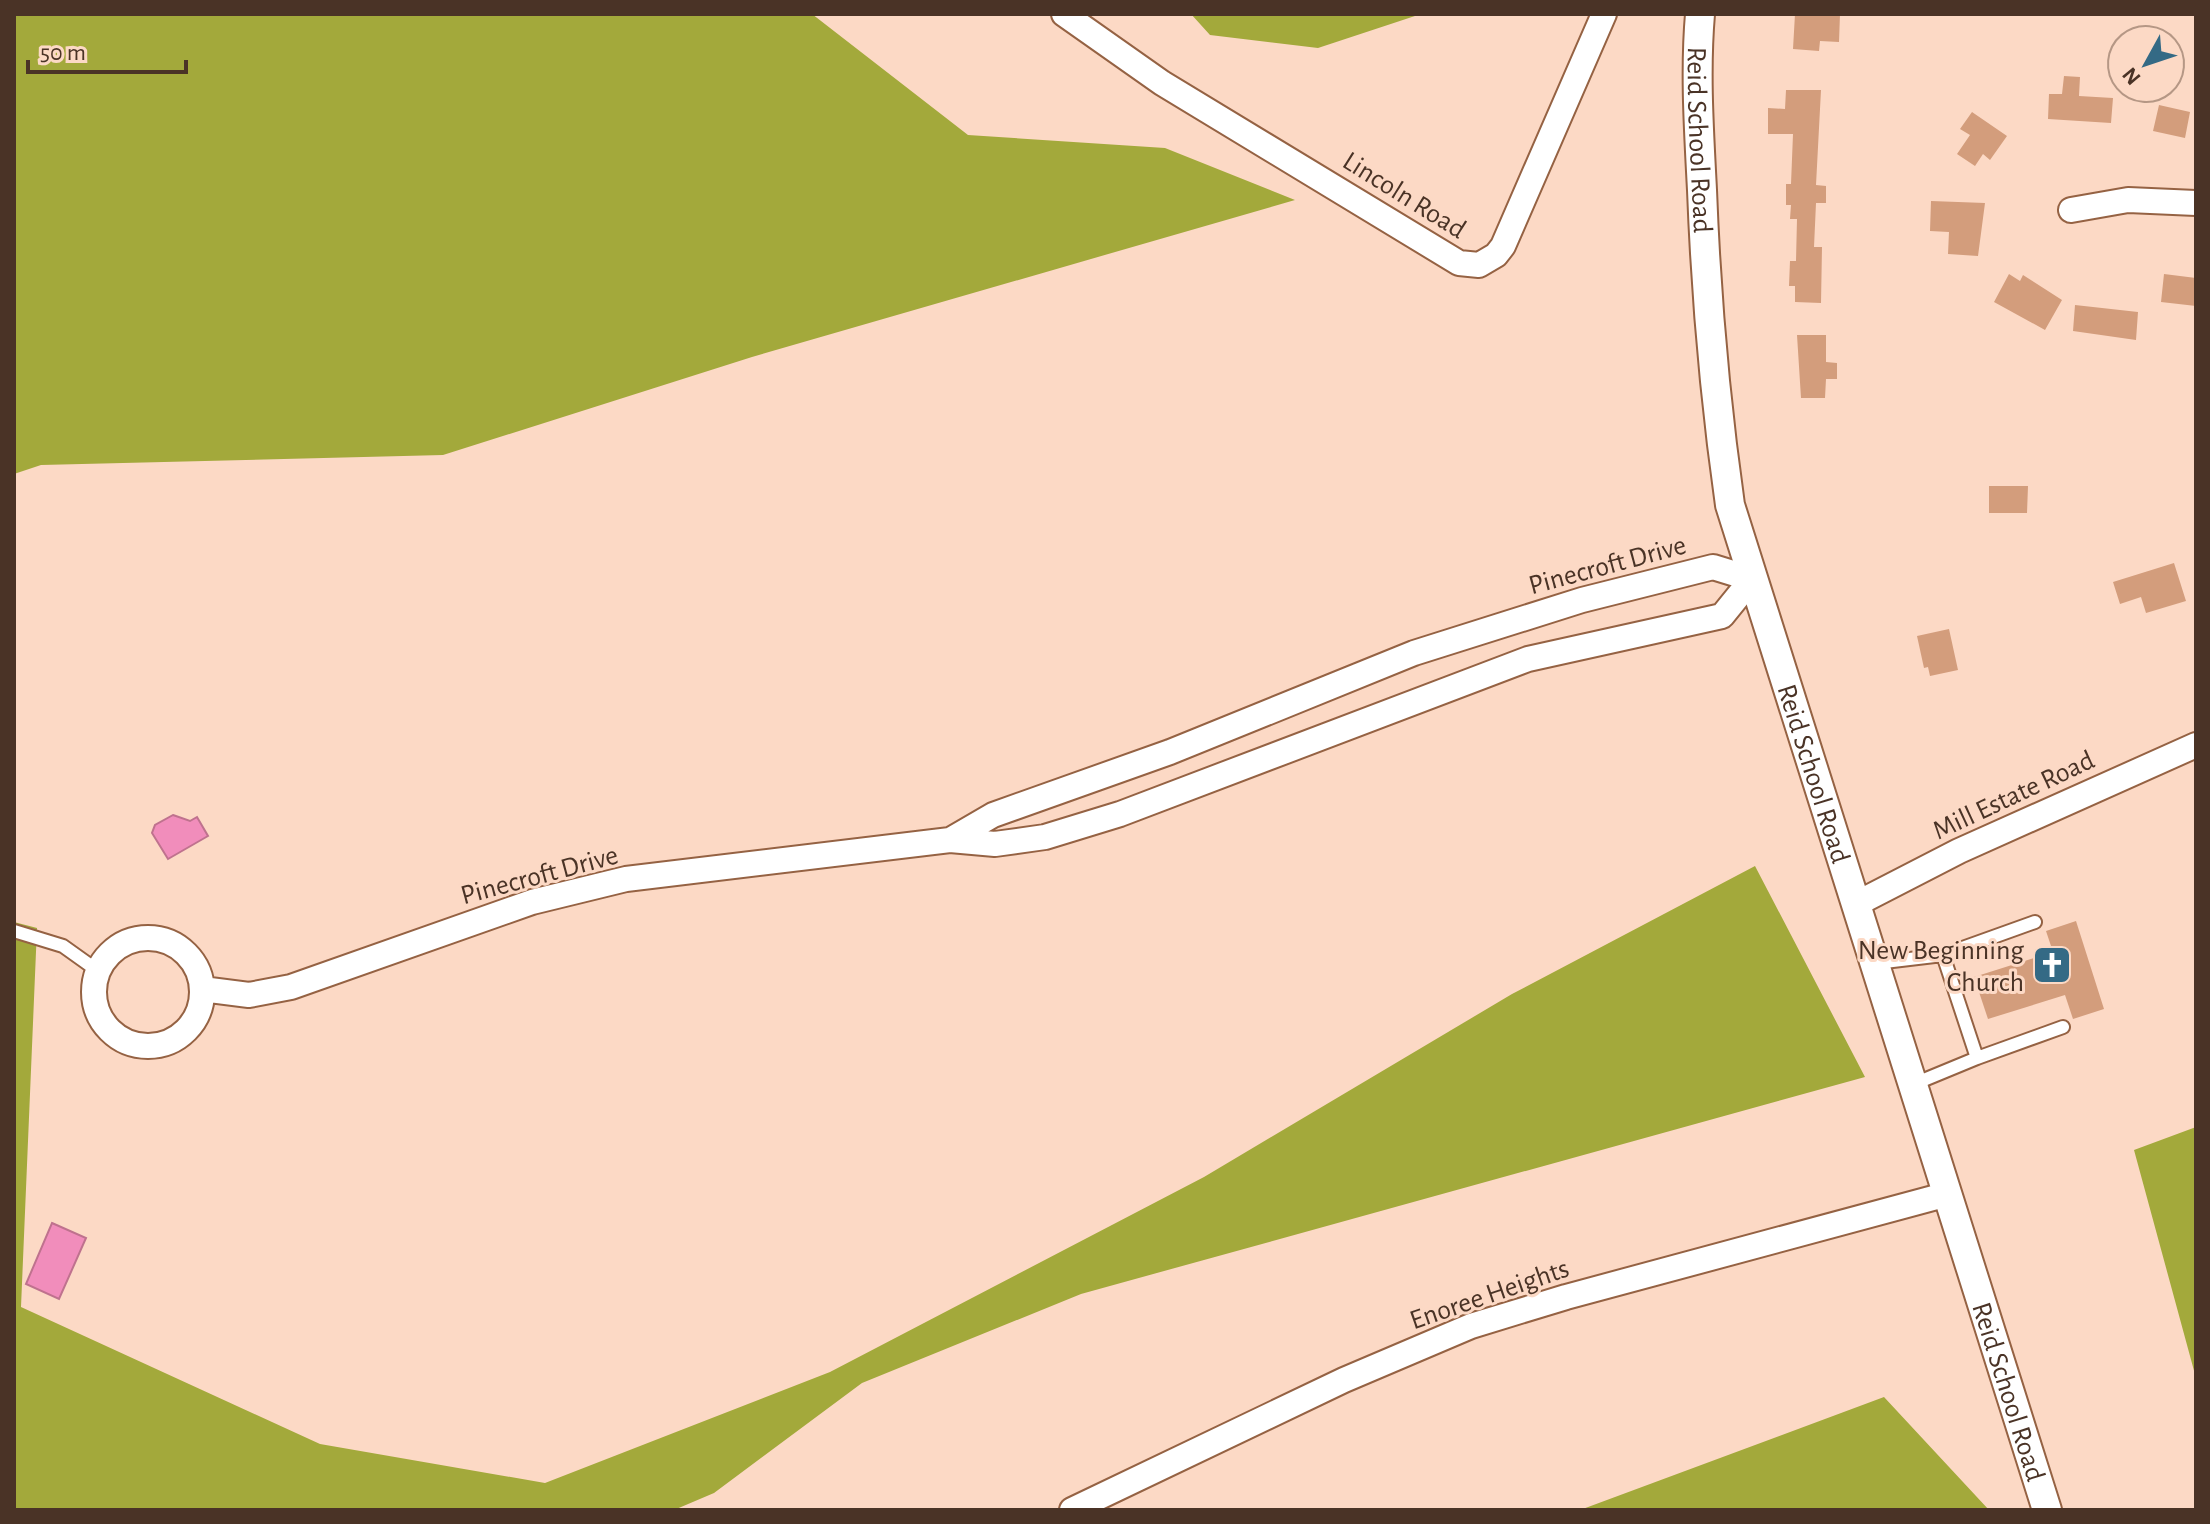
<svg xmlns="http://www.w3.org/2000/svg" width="2210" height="1524" font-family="'Alegreya Sans',sans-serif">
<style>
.forest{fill:#a3a93b}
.water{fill:#f18dbb;stroke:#bf728e;stroke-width:2}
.building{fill:#d39d7c}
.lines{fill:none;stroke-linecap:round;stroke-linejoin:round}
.service-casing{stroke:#956243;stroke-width:16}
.minor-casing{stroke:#956243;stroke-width:28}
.tertiary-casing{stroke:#956243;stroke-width:32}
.service{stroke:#fff;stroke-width:12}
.minor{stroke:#fff;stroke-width:24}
.tertiary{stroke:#fff;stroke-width:28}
.labels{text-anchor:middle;stroke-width:6;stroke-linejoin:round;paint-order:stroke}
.street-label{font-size:28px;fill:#4a3326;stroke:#fcd9c5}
.poi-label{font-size:28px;fill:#4a3326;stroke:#fcd9c5;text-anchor:end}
</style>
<rect width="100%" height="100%" fill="#fcd9c5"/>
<!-- forest -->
<path class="forest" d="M14,14H812L968,135L1165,148L1295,200L752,357L443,455L41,465L14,474Z
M1191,14H1418V15L1318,48L1210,35Z
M1755,866L1865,1077L1081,1294L862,1383L714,1493L674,1510H14V922L37,928L21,1307L320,1444L545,1483L830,1372L1204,1177L1512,994Z
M2196,1127V1378L2134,1150Z
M1884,1397L1989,1510H1580Z"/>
<!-- water -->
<path class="water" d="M173,815L190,821L197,817L208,836L168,859L152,833L155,825Z
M52,1223L86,1238L59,1299L26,1284Z"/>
<!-- building -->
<path class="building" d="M1795,14H1840L1839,42L1820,41L1819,51L1793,49Z
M2064,76L2080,77L2079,96L2113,98L2111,123L2048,119L2049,94H2062Z
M1786,90H1821L1816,185L1826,186V203H1816L1814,247H1822L1821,303L1795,302V286H1789L1790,261H1796L1797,219H1790L1791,205H1786V184H1791L1793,134H1768V108L1785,109Z
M2159,105L2190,112L2185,138L2153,131Z
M1972,112L2007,136L1990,160L1983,154L1975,166L1957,154L1970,135L1960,129Z
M1931,201L1985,203L1978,256L1948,254L1949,232L1930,231Z
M2009,274L2020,281L2023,275L2062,300L2045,330L1994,302Z
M2164,274L2196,278V306L2161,302Z
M2075,305L2138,312L2136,340L2073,331Z
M1797,335H1826V362L1837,363V379H1826L1825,398H1801Z
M1989,486H2028L2027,513H1989Z
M2174,563L2186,601L2146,613L2141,597L2120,604L2113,582Z
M1949,629L1958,670L1930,676L1928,667L1924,668L1917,636Z
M2076,921L2104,1009L2073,1019L2065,995L1988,1019L1974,977L2053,952L2046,931Z"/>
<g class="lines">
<!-- service casing -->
<g class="service-casing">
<path id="service" d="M14,931L63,946L98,971
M1943,955L2035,922
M1876,963L1943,955L1977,1058L1914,1084
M1977,1058L2063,1027"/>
</g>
<!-- minor casing -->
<g class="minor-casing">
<path id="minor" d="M1064,14L1162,83L1459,263L1479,265L1496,255L1503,246L1604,14
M2071,210L2128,200L2196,203
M1858,903L1959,851L2196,745
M94 992a54 54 0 1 1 108 0a54 54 0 1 1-108 0Z
M202,989L249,995L291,987L532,902L626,879L950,840L995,844L1045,837L1120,814L1528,659L1722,616L1752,579L1713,567L1582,600L1414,653L1170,752L993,815L950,840
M1072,1510L1344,1380L1471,1326L1566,1297L1948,1194"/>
</g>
<!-- tertiary casing -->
<g class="tertiary-casing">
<g id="tertiary">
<path id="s1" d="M1700,14C1695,72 1699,132 1702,190C1706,296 1715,400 1730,505L2047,1510"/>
</g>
</g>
<!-- service -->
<use href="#service" class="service"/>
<!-- minor -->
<use href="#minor" class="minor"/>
<!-- tertiary -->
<use href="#tertiary" class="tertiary"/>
</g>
<!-- icons -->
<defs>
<g id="church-square" transform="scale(2)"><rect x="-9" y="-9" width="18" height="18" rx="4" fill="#346a85" stroke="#fcd9c5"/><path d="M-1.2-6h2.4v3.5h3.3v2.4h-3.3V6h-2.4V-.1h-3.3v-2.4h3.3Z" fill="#fff"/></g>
</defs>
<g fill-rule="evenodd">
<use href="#church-square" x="2052" y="965"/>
</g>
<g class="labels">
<!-- street labels -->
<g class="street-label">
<text dy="10" stroke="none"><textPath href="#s1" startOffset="126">Reid School Road</textPath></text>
<text transform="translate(1405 194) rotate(32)" y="10">Lincoln Road</text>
<text transform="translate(1607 564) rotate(-15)" y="10">Pinecroft Drive</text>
<text dy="10" stroke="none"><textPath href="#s1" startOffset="774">Reid School Road</textPath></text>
<text transform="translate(2013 794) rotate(-25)" y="10">Mill Estate Road</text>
<text transform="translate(539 874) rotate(-15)" y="10">Pinecroft Drive</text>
<text transform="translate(1489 1293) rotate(-19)" y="10">Enoree Heights</text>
<text dy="10" stroke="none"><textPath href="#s1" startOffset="1422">Reid School Road</textPath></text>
</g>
<!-- poi labels -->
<g class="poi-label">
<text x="2024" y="959">New Beginning<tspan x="2024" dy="32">Church</tspan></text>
</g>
</g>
<!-- border -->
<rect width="2210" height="1524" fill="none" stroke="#4a3326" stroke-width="32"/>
<!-- north arrow -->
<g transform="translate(2146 64) rotate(230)"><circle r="38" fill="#fcd9c5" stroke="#b59785" stroke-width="2"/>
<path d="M0-6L14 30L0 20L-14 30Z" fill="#346a85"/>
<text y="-12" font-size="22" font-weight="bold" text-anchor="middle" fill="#4a3326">N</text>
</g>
<!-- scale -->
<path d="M28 60v12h158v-12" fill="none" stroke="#4a3326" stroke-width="4"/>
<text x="40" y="60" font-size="24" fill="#4a3326" stroke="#fcd9c5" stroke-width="6" paint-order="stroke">50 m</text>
</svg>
